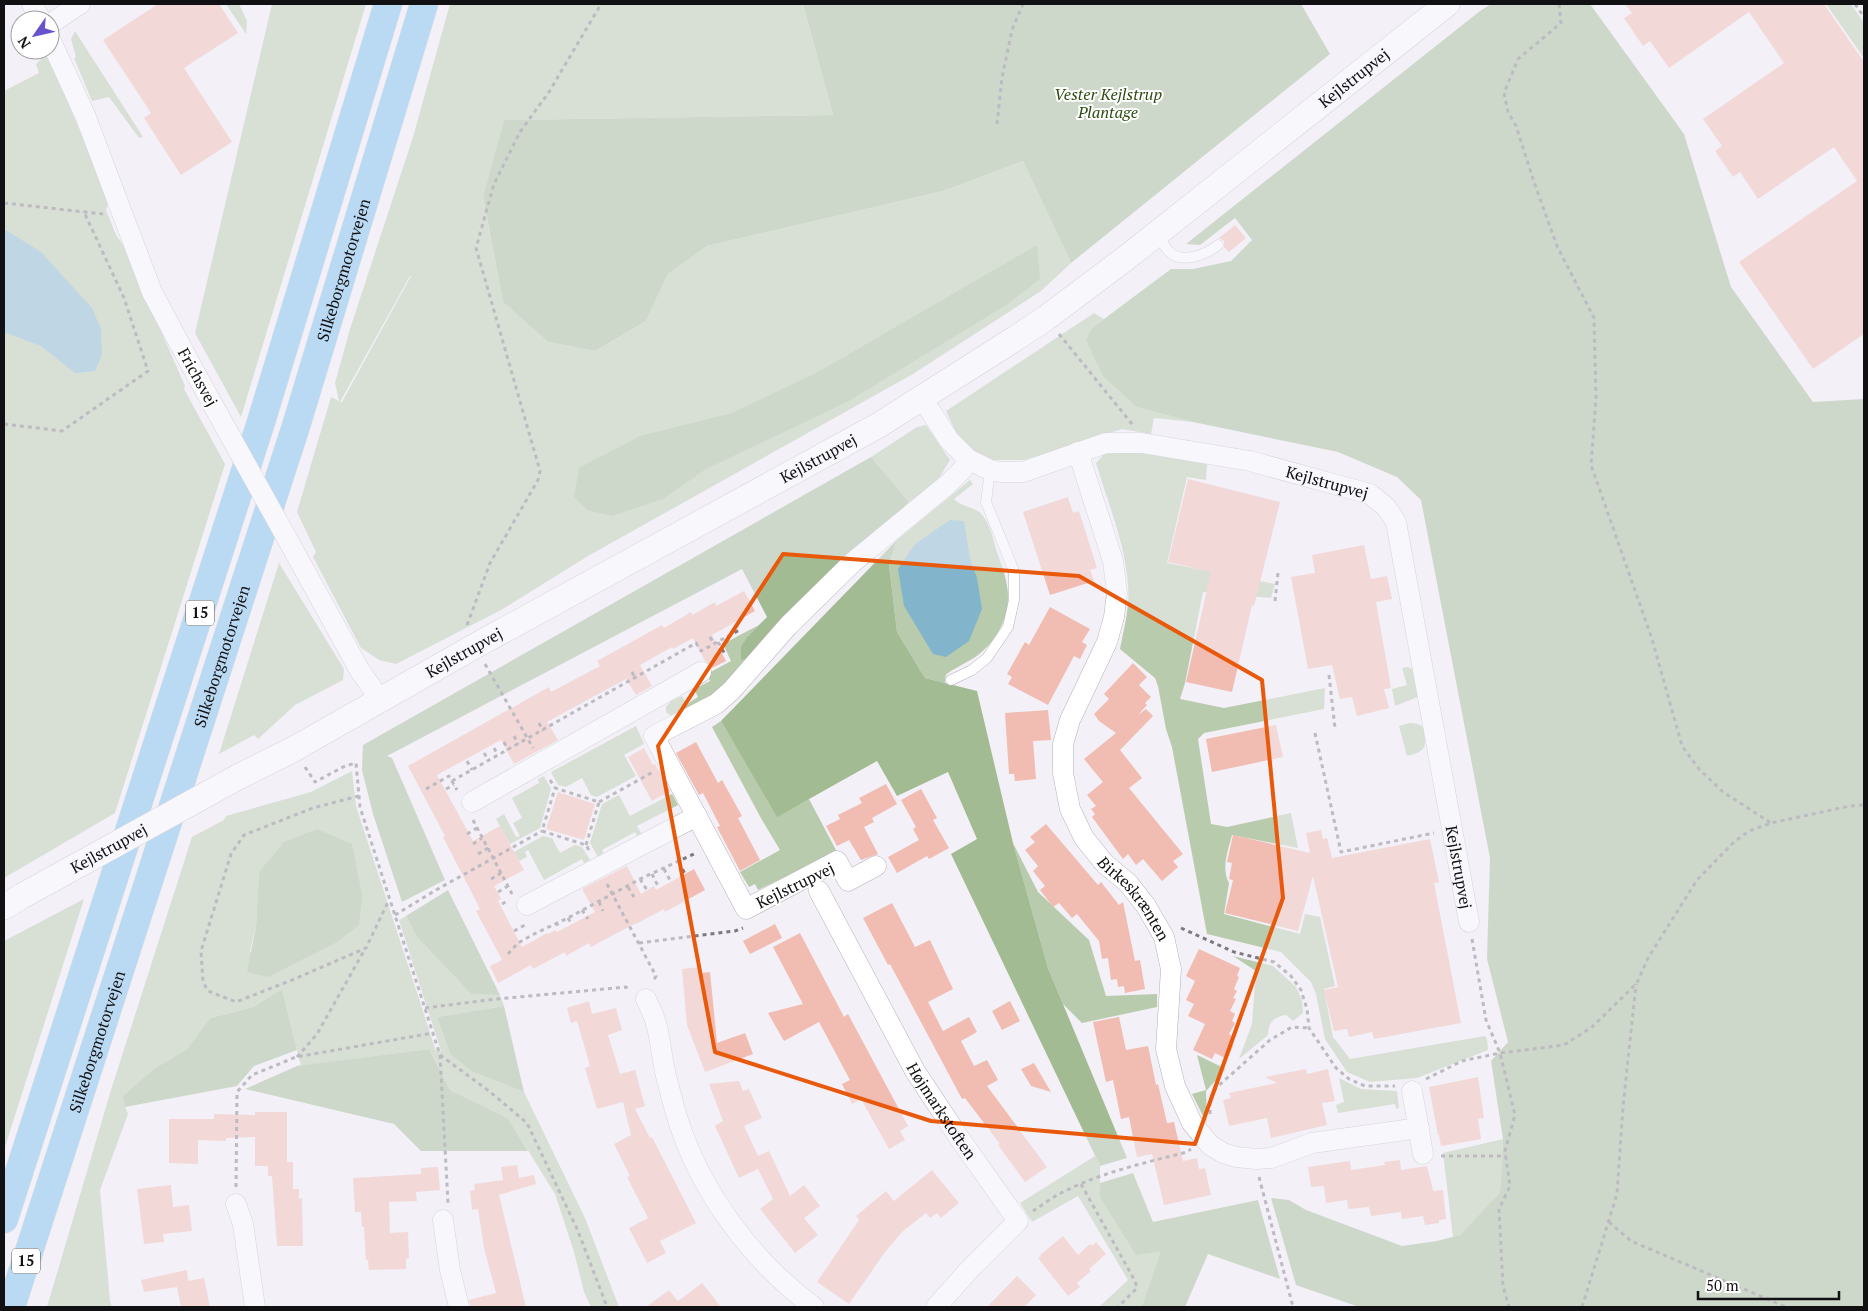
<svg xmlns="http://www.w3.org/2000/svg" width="1868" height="1311" font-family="'PT Serif',serif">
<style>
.green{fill:#b8cbac;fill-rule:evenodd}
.forest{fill:#a2bb92}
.water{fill:#82b5cc}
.building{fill:#f1bcb1}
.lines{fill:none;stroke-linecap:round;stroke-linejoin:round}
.service-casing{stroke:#b6b2bb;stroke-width:11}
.minor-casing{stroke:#b6b2bb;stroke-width:21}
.tertiary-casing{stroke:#b6b2bb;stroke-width:26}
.motorway-casing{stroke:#cfcfd0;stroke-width:29}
.path{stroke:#7c7a7f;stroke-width:3;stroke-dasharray:4 4;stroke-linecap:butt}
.service{stroke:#fff;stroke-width:10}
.minor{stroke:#fff;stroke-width:20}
.tertiary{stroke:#fff;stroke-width:25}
.motorway{stroke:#75bfee;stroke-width:28}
.minor-bridge-casing{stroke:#b6b2bb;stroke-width:21;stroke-linecap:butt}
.tertiary-bridge-casing{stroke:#b6b2bb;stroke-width:26;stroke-linecap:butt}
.minor-bridge{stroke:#fff;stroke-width:20}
.tertiary-bridge{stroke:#fff;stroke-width:25}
.marked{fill:none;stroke:#e8590c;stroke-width:4;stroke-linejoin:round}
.labels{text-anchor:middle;stroke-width:4;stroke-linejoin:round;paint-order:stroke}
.shield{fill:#fff;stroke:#58585a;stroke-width:1}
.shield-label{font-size:15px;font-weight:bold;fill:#111013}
.street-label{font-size:16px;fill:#111013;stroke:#fff}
.park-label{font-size:16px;font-style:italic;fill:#2d4d12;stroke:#fff}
</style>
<rect width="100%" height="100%" fill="#f3f0f8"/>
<!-- green -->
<path class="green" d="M226,4H239L247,21L246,34Z
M272,4H366L241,417L195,333Z
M450,4H803L833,115L504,120L483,198L503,302L548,342L595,351L646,321L668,274L707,246L943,191L1023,161L1071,263L1041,291L913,374L588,556L501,610L396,664L379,660L361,648L313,557L316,552L297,512L331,397L339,401L335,383L350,329L413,137ZM411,276L342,402H340L410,276Z
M1826,4H1851L1864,23V58Z
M75,31L143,137L139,138L109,97L92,101L74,58L76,57L71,39Z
M47,53L92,160L108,205L106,210L116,235L124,246L185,386L184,389L225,464L115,813L4,878V91L39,73L36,64Z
M1094,313L1104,319L1092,328L1137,407L1193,422L1154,418L1151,434L1122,429L1024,460H992L974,451L958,437L946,411Z
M926,425L950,460L935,485L909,502L871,457L917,427Z
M1127,452L1157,454L1207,462L1206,480L1187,477L1167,563L1275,584L1271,598L1203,592L1185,683L1180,699L1224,708L1325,688L1324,709L1204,733L1198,739L1211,824L1227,827L1291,813L1298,848L1232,835C1228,850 1221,869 1229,883L1224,914L1300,934L1305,914L1320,917L1335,986L1324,989L1333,1037L1350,1059L1485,1036L1487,1039L1488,1050L1417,1078L1370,1082L1361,1078L1347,1072L1325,1039L1316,994L1311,982L1281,952L1207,934L1172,747L1166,729L1158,686L1155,678L1120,649C1124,628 1130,607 1128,585C1125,543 1108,503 1096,463L1104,454Z
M970,480L973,484L954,499C962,508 976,506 983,516C991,526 993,540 997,552C1002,566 1009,585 1008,600C1007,622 994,643 978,655C972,660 947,672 946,675C945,678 945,680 945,683L925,678L897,632L889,565L897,540Z
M279,563L344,669L343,680L295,705L258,739L254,735L219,754Z
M759,625L748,636L752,657L719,695L671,716L666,712V707L671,701L682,696L687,704L698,697L694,689L710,681L707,674L731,661L723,644Z
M1408,667L1414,670L1420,696L1395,706L1392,689L1407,685L1402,668Z
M721,721L777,816L809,799L837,852L758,890L755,884L749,887L740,872L780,850L762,820L712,727Z
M1410,723L1418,724L1423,727C1427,747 1427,751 1407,756L1399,726Z
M636,726L644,744L624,755L636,776L597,797L591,795L582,778L566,787L558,785L551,772Z
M352,771L356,806L436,1051H441L399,920L406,916L416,936L471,994L500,995L504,1006L437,1017L450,1054L471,1071L524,1092L585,1218L619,1307H591L584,1292L574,1252L555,1194L508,1118L450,1090L429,1049L301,1066L282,989L253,1007L210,1018L187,1049L155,1068L125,1107L128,1114L100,1190L110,1301L112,1307H47L111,1090L192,837L224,820L226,816L311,792ZM259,872L268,977L250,951L256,926Z
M544,776L551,789L540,828L510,844L496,819L504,814L516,837L520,836L513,823L522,818L512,798L539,783L538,779Z
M672,794L678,805L637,826L644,839L641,841L635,832L602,850L604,854L598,857L590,843L602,804L619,795L630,816Z
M543,836L552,838L560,853L575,845L582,847L590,860L584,863L582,859L544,880L528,850L525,852L527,857L519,861L514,852Z
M1013,843L1038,892L1089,940L1106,996L1157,994V1007L1082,1023L1063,1004L1048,968Z
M84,899L4,1150V941Z
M1233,956L1273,966L1296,987L1302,1000L1303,1013L1293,1021L1286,1015C1273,1017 1268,1023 1268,1035L1239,1059L1252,1024L1256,971Z
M1197,1055L1226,1069L1206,1091L1207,1124L1192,1094L1206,1090Z
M1339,1078L1361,1089L1397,1091L1399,1108L1396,1109L1395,1104L1338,1113L1336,1105L1344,1102Z
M1503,1139L1500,1192L1460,1235L1453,1237L1443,1153Z
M1095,1156L1100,1166V1197L1189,1247L1185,1307H1099L1128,1280L1078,1196L1032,1222L1020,1203Z"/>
<!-- forest -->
<path class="forest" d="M803,4H1301L1330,54L1071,263L1023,161L943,191L707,246L668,274L646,321L595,351L548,342L503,302L483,197L504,120L833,115Z
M1491,4H1590L1684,134L1731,287L1813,402L1864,399V1307H1359L1296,1285L1271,1198L1289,1200L1306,1210L1402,1246L1437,1241L1460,1235L1500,1192L1503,1139L1491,1061L1508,1042L1487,959L1490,858L1421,500L1397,477L1338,452L1193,422L1137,407L1103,376L1086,340L1092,328L1171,269H1193L1231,261L1252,240L1235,218L1200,245L1186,244L1480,11Z
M1037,245L1040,279L1008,304L847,402L706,469L663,499L612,516L587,510L574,497L579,468L640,436L732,413L818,372Z
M871,457L909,502L752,657L741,660V647L748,636L767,617L742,569L387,756L392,758L445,880L402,902L373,814L362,770L363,745Z
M897,540L889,565L897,632L925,678L977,691L1013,843L1048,968L1127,1158L1100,1166L951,854L977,839L948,772L897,796L877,761L777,817L721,721Z
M317,829L352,844L362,895L359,925L337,942L268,977L247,972L256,926L259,872L284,842Z
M448,890L500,995L471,994L416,936L406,916Z
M282,989L297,1050L254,1066L237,1086L125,1107L123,1096L155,1068L187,1049L210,1018L253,1007Z
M504,1006L524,1092L471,1071L450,1054L437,1017Z
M429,1049L450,1090L508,1118L528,1151H421L394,1124L245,1089L297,1066Z
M1133,1173L1153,1222L1258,1200L1280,1279L1208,1254L1185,1307H1142L1161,1251L1136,1255L1100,1197V1183Z"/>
<!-- water -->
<path class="water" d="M4,229L41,252L92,308L101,329L102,355L95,371L75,373L41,346L4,332Z
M950,520L964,521L970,559L977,578L982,609L969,641L946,657L933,654L904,606L898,569L915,544Z"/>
<!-- building -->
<path class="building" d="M158,4H219L238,33L184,68L232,142L181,175L144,118L151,113L103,40Z
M1625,4H1824L1864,62V334L1813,369L1739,262L1857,181L1834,147L1758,199L1740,172L1733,177L1715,151L1722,146L1703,119L1784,63L1749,12L1669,68L1650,41L1643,46L1624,18L1632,13Z
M1235,225L1246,238L1229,252L1224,247V241L1219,238Z
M1188,479L1280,502L1254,606L1252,605L1232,692L1186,682L1211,572L1168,562Z
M1068,497L1073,513L1079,511L1097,568L1090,570L1094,581L1050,595L1023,512Z
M1364,545L1371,579L1387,576L1392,599L1376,602L1391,688L1384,689L1389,708L1357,716L1352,697L1340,699L1332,665L1308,669L1291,577L1315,573L1312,555Z
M744,591L755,611L712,635L726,661L712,668L705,661L693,638L673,649L672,647L640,665L652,686L636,695L626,679L547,722L558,740L514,764L501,740L437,775L473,841L500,826L524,870L494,886L501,899L498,901L522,947L547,933L548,934L555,930L557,932L595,912L582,889L627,866L641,894L654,886L656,890L694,869L705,890L665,912L664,909L636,924V923L591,947L589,943L566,956L565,952L533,969L531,965L498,983L490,966L502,960L476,911L480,909L443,837L445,836L408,766L549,687L551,692L600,666L597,661L662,625L664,628L691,612L692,615L715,602L716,606Z
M1050,607L1090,629L1082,642L1087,645L1080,659L1074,656L1048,705L1008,684L1012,677L1007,674L1025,642L1029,645Z
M1133,663L1147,677L1139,685L1151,697L1145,703L1147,705L1138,715L1146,709L1153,716L1120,750L1142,778L1129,788L1183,854L1173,861L1178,867L1162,881L1143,859L1136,865L1128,854L1123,859L1092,817L1095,814L1091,809L1096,806L1087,795L1103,782L1084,759L1116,733L1099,721L1094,714L1109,699L1104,694Z
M1048,710L1051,740L1033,741L1036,779L1015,781L1014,774H1009L1005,713Z
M1276,725L1283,757L1212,772L1206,739Z
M696,742L718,783L722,780L742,816L738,818L760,860L740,871L717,827L720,826L703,793L699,795L676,753Z
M644,748L653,765L655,764L670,791L652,801L628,757Z
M886,784L897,804L872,818L874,822L864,827L878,854L861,860L849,840L837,846L826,826L840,819L838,815L862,803L859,798Z
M921,789L937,818L933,820L949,848L929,859L927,856L897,873L888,857L919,840L913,829L916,827L901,800Z
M558,792L595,804L584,840L546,829Z
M1046,824L1098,885L1101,882L1119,905L1123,902L1135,961L1140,960L1145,989L1125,993L1124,986L1118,987L1117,979L1111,980L1108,958L1102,959L1099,941L1077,914L1072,918L1059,903L1053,907L1040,890L1045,886L1033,871L1038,866L1025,850L1035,842L1030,837Z
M1321,830L1323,839L1327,838L1332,858L1430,839L1439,882L1434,883L1461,1023L1374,1039L1372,1032L1349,1037L1347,1029L1334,1031L1324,990L1338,987L1313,876L1298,931L1225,913L1233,880L1229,879L1232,863L1227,862L1233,835L1310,853L1306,833Z
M892,903L915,947L930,940L953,989L928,1002L943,1031L969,1017L977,1032L961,1041L974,1066L987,1060L998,1080L987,1086L1047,1167L1025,1182L998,1145L1000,1144L965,1098L962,1099L890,964L888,965L863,918Z
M775,924L782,938L750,954L743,941Z
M800,933L844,1017L848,1014L908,1126L900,1131L905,1140L889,1149L861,1099L852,1104L842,1084L850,1080L819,1022L784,1041L768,1013L803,1004L773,947Z
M1199,949L1240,968L1237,976L1239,977L1234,989L1237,991L1233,998L1236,999L1230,1011L1235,1014L1232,1021L1235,1023L1229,1034L1234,1037L1231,1044L1234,1046L1227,1059L1215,1053L1212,1059L1193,1050L1205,1024L1188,1016L1194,1004L1186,1000L1195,981L1186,976Z
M700,967V973L710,972L717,1043L745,1033L753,1054L705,1072L687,1025L682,969Z
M589,1001L592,1014L616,1008L622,1030L608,1035L620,1074L635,1070L645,1106L635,1109L650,1138L652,1137L696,1223L660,1241L666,1253L647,1263L629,1228L648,1218L627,1177L630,1176L614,1144L631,1135L623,1102L597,1109L585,1068L590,1066L577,1021L571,1023L567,1008Z
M1010,1001L1020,1021L1002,1030L992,1011Z
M1119,1017L1126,1050L1148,1046L1156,1085L1158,1084L1167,1123L1174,1122L1183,1161L1197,1158L1199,1169L1205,1168L1211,1195L1164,1205L1152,1154L1137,1157L1129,1117L1121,1119L1113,1080L1106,1082L1093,1022Z
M1034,1063L1051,1092L1031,1086L1021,1069Z
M1306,1069L1307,1074L1328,1069L1335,1101L1322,1103L1327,1125L1271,1138L1267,1118L1229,1126L1223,1100L1231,1098L1229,1093L1277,1083L1265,1077Z
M1478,1077L1484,1118L1478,1119L1481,1139L1441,1146L1439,1135H1438L1429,1087Z
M739,1081L743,1091L749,1089L762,1118L744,1126L758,1156L769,1151L790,1196L804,1185L820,1206L804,1218L818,1235L795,1253L760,1209L773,1199L758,1169L739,1178L715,1126L723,1121L709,1084Z
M255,1112H287V1162H293V1189H299V1199L302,1198L303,1246H277L272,1176H268V1166H255V1137L226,1138V1141L198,1140V1164L169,1163V1119H214V1114L255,1115Z
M1400,1160L1401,1170L1427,1166L1433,1190L1434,1191L1443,1190L1446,1219L1439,1220V1223L1425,1225L1423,1216L1402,1219L1401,1212L1371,1216L1369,1207L1348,1209L1347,1200L1326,1203L1324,1186L1311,1187L1308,1167L1350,1161L1351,1170L1385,1165L1384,1162Z
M517,1165L519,1178L534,1175L536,1184L499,1195L526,1307H471L469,1300L496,1293L484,1248L478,1209L472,1210L470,1191L475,1190L474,1184L503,1180L501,1167Z
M438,1167L440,1190L416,1192L417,1201L389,1202L390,1233L408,1232L409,1258L406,1259V1269L369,1270L368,1260H366L364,1227H362L361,1212H355L353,1178L421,1174V1168Z
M932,1170L959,1203L941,1218L937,1213L930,1218L926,1213L902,1232L885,1252L849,1304L817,1282L859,1220L856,1216L886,1191L894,1201Z
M171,1185L173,1207L189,1205L192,1231L163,1234L164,1242L144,1244L137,1189Z
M1063,1236L1078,1255L1090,1244L1092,1246L1096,1242L1106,1254L1089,1269L1091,1271L1077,1283L1080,1287L1068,1296L1038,1258L1041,1256L1040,1255Z
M187,1270L188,1281L204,1278L210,1307H181L177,1287L144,1292L141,1280Z
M1017,1276L1036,1295L1024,1307H987Z
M702,1283L721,1307H646L669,1290L678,1301Z"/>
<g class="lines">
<!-- service casing -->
<g class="service-casing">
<path id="service" d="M1157,234C1161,240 1166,250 1172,254C1185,263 1207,254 1218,245
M951,680L972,670L987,658L1008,627L1014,600V571L986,502L990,470"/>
</g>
<!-- minor casing -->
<g class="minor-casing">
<g id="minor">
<path d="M32,4L41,20"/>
<path d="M50,24L80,4"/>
<path d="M50,39L85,115L152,292L192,367"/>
<path id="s1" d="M922,398L949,440L968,459L990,470L1001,472H1023L1106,443H1142L1250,461L1370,494L1386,507L1396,522L1469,922"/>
<path id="s2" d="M1078,452L1113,561L1117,593L1114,617L1107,642L1070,720L1063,744V773L1070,809L1084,838L1105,864L1128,883L1146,906L1164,937L1171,969L1166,1049L1175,1086L1192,1123L1210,1145L1223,1153L1236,1157L1256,1159L1271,1158L1312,1143L1419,1128"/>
<path d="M305,571L360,671L380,699"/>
<path d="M472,802L701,672"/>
<path d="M876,866L848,881L837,861L746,909L654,736L716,704L731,691L788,626L852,563L948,484L963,469L968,459"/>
<path id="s3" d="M819,891L915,1071L960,1139L1018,1221L969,1270L936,1307"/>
<path d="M527,905L697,816"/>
<path d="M646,999C650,1008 655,1017 657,1027C661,1043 662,1060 666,1076C670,1091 674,1108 679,1123C702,1194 754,1263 814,1307"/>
<path d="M1412,1091L1423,1154"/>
<path d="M236,1204L243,1224L255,1307"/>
<path d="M443,1220L450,1270L459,1307"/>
</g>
</g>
<!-- tertiary casing -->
<g class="tertiary-casing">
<g id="tertiary">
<path id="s4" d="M238,777L294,749L475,646L879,425L1016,338L1046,318L1126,258L1447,4"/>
<path d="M4,907L22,896"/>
</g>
</g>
<!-- motorway casing -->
<g class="motorway-casing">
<g id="motorway">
<path d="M4,1219L261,422L388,4"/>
<path id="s5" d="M11,1307L296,426L424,4"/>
</g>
</g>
<!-- path -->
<path class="path" d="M1559,4L1561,23L1518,59L1504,93L1508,112L1516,126L1534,182L1557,246L1594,318L1596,399L1591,465L1652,639L1682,746L1699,769L1723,792L1771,823
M1855,4L1864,17
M997,124L1002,78L1012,30L1023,4
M4,203L103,214
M1059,334L1132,424
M4,424L62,431L148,371L124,298L84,212
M1275,601L1278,573
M467,625L490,563L538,480L540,471L476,248L494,184L520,132L549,92L601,4
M710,637L714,644
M718,642L726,656
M485,664L533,748
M632,672L635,678
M1329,675L1335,728
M539,723L543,731
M1315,733L1341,852L1434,833
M514,736L518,744
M504,742L508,750
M494,748L498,755
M484,753L489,761
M467,761L472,770
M305,767L315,782L345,766L356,763L360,807L440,1055L448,1203
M550,780L555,788
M452,781L696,643L701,651L741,629
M426,789L449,776L457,790
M446,789L454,785
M359,796L313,808L244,835L231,854L201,951L203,982L208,991L236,1002L292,980L366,948L389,900
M599,802L653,772
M473,820L512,894
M467,834L477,828
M473,844L482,838
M586,845L599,802L555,788L542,831L586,845L590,852
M478,854L488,848
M679,862L685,874
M664,869L671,882
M652,874L659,888
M491,879L501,873
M640,879L647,890
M607,884L656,976L653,982
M628,887L634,897
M498,892L508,886
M599,902L603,911
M502,904L509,900
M582,910L588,919
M395,915L436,890L542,831
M568,918L571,923
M556,922L560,929
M1181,928L1234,952L1274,962L1291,976L1301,990L1307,1009L1309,1028L1336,1068L1349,1079L1365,1086H1395
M514,931L525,925
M1472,939L1486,1020L1500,1053L1515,1115L1505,1151L1510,1186L1499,1209L1503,1286L1509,1307
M639,943L735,931L743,928
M508,954L518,943L534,934L568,918L640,879L696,853
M425,1008L497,999L626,987L631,990
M440,1055L489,1091L527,1123L578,1231L607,1307
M297,1057L317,1034L365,949
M1426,1079L1462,1061L1500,1053L1564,1045L1592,1027L1637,983L1648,958L1697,880L1734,842L1749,831L1771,823L1850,806L1864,805
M1210,1114V1100L1216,1088L1270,1040L1292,1027L1309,1028
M1441,1156H1506
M1259,1177L1293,1307
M1081,1184L1135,1281L1137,1288L1118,1307
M236,1187L237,1092L252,1075L296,1057L433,1033
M1033,1211C1041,1206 1050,1199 1059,1194C1099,1173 1144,1163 1187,1152L1191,1149
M1609,1222L1631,1241L1786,1307
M1582,1307L1617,1194L1623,1107L1636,984"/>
<!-- service -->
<use href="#service" class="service"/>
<!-- minor -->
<use href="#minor" class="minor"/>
<!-- tertiary -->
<use href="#tertiary" class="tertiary"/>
<!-- motorway -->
<use href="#motorway" class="motorway"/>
<!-- minor-bridge casing -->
<g class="minor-bridge-casing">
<path id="minor-bridge" d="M192,367L305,571"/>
</g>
<!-- tertiary-bridge casing -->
<g class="tertiary-bridge-casing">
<g id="tertiary-bridge">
<path id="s6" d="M22,896L238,777"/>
</g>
</g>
<!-- minor-bridge -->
<use href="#minor-bridge" class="minor-bridge"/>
<!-- tertiary-bridge -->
<use href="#tertiary-bridge" class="tertiary-bridge"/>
</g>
<!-- marked area -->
<path d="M0 0H1868V1311H0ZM783,554L1079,576L1262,680L1283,898L1195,1144L931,1121L715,1052L658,746Z" fill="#f3f0f8" fill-opacity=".55" fill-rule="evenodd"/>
<path class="marked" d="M783,554L1079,576L1262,680L1283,898L1195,1144L931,1121L715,1052L658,746Z"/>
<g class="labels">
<!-- shield labels -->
<g class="shield">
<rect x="186" y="600.5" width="28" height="25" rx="4"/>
<rect x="12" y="1248.5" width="28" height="25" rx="4"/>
</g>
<g class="shield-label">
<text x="200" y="618">15</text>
<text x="26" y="1266">15</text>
</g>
<!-- street labels -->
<g class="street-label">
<text dy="6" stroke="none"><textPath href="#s4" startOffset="1320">Kejlstrupvej</textPath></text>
<text dy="6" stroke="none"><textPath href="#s5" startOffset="1089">Silkeborgmotorvejen</textPath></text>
<text transform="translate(198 377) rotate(61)" y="6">Frichsvej</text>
<text dy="6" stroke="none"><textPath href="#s4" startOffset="662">Kejlstrupvej</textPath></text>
<text dy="6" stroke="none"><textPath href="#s1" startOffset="448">Kejlstrupvej</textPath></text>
<text dy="6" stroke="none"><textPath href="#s4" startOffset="258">Kejlstrupvej</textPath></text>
<text dy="6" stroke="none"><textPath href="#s5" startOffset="684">Silkeborgmotorvejen</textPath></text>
<text dy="6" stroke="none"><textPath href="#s6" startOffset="99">Kejlstrupvej</textPath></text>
<text dy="6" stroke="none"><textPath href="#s1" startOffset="882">Kejlstrupvej</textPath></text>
<text transform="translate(795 885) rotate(-26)" y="6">Kejlstrupvej</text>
<text dy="6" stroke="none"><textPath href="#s2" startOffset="485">Birkeskrænten</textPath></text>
<text dy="6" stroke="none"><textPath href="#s5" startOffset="279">Silkeborgmotorvejen</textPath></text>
<text dy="6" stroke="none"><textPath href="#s3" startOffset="252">Højmarkstoften</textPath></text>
</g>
<!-- park labels -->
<g class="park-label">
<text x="1108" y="100">Vester Kejlstrup<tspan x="1108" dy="18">Plantage</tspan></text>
</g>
</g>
<!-- border -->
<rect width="1868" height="1311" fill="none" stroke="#111013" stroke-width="10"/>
<!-- north arrow -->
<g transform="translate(35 35) rotate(236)"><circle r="24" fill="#ffffff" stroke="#a09fa1"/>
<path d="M0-4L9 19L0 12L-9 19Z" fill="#6953cd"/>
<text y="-8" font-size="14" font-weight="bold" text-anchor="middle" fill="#111013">N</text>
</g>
<!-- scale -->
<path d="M1698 1291v8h141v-8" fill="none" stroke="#111013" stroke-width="2.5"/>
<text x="1706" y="1291" font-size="15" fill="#111013" stroke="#ffffff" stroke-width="4" paint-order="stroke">50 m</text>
</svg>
